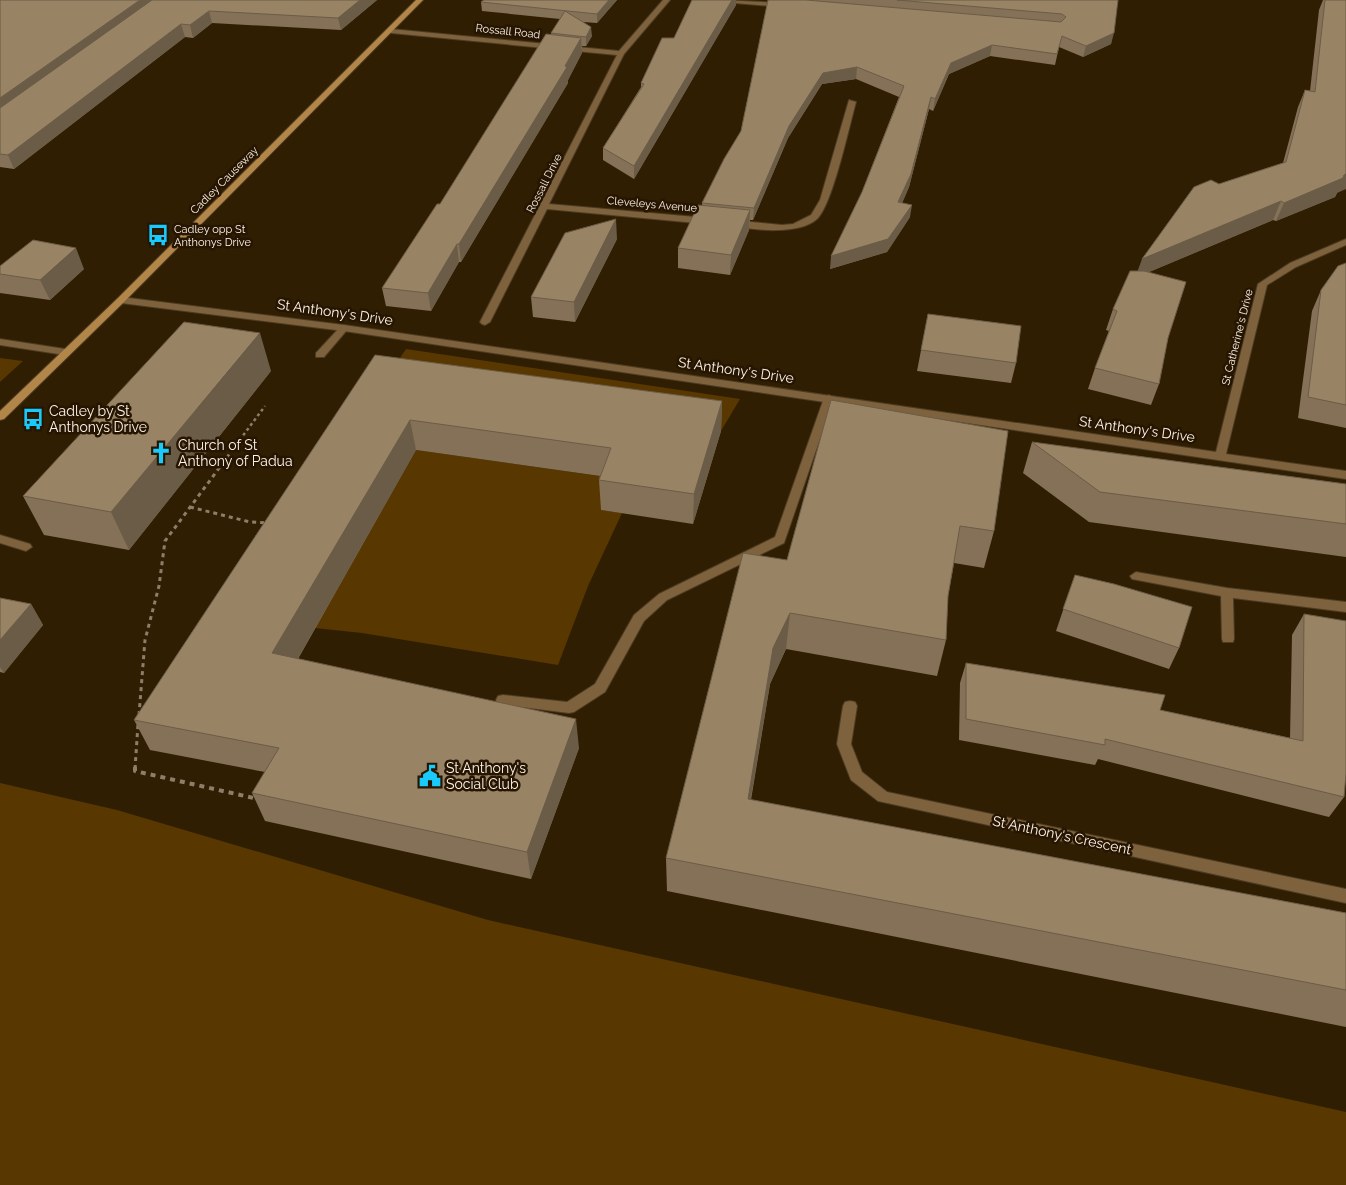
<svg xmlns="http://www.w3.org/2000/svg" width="1346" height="1185" font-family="Raleway,sans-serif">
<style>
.green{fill:#583800}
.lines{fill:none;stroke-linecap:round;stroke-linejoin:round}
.lane-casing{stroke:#4d3c23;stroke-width:2}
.street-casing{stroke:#4d3c23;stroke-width:2}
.secondary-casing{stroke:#4d3c23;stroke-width:2}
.path-far2{stroke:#8d7e6a;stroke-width:2.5;stroke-dasharray:3 3;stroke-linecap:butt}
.path-far1{stroke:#8d7e6a;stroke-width:3;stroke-dasharray:4 4;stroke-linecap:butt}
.path{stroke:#8d7e6a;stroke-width:4;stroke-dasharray:5 5;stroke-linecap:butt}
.lane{fill:#7d623d;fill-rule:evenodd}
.street{fill:#7d623d;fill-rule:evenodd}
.secondary{fill:#b28648;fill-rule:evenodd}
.wall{fill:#847157}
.shaded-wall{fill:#6b5c47}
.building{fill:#998365;stroke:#6b5c47}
.labels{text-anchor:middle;stroke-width:5;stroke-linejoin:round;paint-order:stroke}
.far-street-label{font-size:11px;fill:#fdf3e7;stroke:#261500}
.far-poi-label{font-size:11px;fill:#fdf3e7;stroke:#261500;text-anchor:start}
.street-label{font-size:14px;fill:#fdf3e7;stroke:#261500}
.poi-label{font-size:14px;fill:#fdf3e7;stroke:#261500;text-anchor:start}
</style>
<rect width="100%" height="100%" fill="#301e03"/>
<!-- green -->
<path class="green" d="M406,349L740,399L721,431L382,385Z
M0,358L23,361L0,382Z
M416,450L613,478L601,510L622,513L588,586L558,665L362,633L315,628Z
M0,783L117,810L488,920L1346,1112V1185H0Z"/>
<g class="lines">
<!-- lane casing -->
<g class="lane-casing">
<path id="lane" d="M344,325L349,328L347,330L324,357H316V353L341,326Z
M829,395L834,398L784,543L667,600L644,621L605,692L574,712L569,713L498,704L496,700L498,696L503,695L567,702L595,684L634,615L659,594L775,537L824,398Z
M0,535L30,544L32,547L26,551L0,543Z"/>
</g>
<!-- street casing -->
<g class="street-casing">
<path id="street" d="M663,0H670L624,54L549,204L707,218L711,221L707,224L547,209L490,322L485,325L482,324L480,322L617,55L391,33L388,31L391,29L619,51Z
M719,0L784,3L787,5L784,7L722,2Z
M849,100L856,102C849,127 833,202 818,218C800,236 751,230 729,225L728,223L732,220L782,225L793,224L811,215L820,200Z
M1346,239V245L1296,267L1267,285L1226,454L1346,471V479L344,331L121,303L116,300L121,297L344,325L1216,452L1258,284L1290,263Z
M0,339L65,349L70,352L65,355L0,345Z
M1136,572L1227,588L1346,602V612L1233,598L1234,639L1233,642H1223L1222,639L1221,596L1132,579L1130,576Z
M850,701L855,702L857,706L851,744L862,772L887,792L1346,889V903L878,801L851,780L837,744L843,706L845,702Z"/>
</g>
<!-- secondary casing -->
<g class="secondary-casing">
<path id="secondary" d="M416,0H423L124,302L4,419L0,420V411L118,298Z"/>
</g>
<!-- path-far2 -->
<path class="path-far2" d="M236,445L265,406"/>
<!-- path-far1 -->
<path class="path-far1" d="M190,507L250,522L268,523
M139,715L145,640L159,586L165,541L237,444
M135,769L138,724"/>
<!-- path -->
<path class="path" d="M135,767V771L258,799"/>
<!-- lane -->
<use href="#lane" class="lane"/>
<!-- street -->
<use href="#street" class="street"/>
<!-- secondary -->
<use href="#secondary" class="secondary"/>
</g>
<!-- wall -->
<path class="wall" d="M0,0H377L341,30L212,23L193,38L185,37L14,169L0,167Z
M484,0H617L597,23L583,22L592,36L586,46H582V53L568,80V83L461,262H459L431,311L386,306L382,288L440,204L551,35V33L560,19L482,11L481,2Z
M692,0H736V5L634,179L603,160V148L641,87V83L674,38Z
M768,0H1118L1111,44L1083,57L1059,47L1055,65L990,56L949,74L933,111L929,109L909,187L902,203L910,217L887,252L830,269L862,192L899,97L856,79L822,84L788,138L753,220H750L749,230L730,275L678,268V248L702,205V203L741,131Z
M1323,0H1346L1337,193L1335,197L1276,221L1273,220L1149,272L1168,338L1159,384L1151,405L1088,389L1095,368L1109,331L1106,330L1113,309L1138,271L1219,184L1283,163L1298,107L1305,90L1310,91L1319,10Z
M617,239L575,322L533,317L531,297Z
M1346,263V428L1298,418L1312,311L1321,290Z
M0,266L84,269L50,300L0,293Z
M928,314L1016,363L1011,383L917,371Z
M375,355L722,401L721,431L693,524L601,510L599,480L600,476L416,450L298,659L579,748L531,879L265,821L252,793L265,772L150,750L134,720Z
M271,371L129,550L44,535L23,496Z
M831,400L994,531L984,568L954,563L948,596L946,640L937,676L786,649L770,684L751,800L1346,913V1027L667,891L666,858L787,560Z
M1032,442L1346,524V557L1089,522L1023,473Z
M1075,575L1179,648L1169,669L1056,631Z
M0,598L31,604L43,625L4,673L0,672Z
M1304,614L1344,797L1329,817L1098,759L1095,765L959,740L960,683L966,663L1160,710L1290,738L1292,635Z"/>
<!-- shaded-wall -->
<path class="shaded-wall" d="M140,0H160L0,115V98Z
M360,0H377L341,30L338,18Z
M609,0H617L597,23V14Z
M732,0H736V5L634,179V166Z
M209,11L212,23L193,38L190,25Z
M181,24L185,37L14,169L8,155Z
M591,27L592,36L586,46V37Z
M1114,33L1111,44L1083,57L1086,46Z
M581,38L582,53L568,80V83L461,262L459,244Z
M992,45L990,56L949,74L933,111L935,99L951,63Z
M857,67L856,79L822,84L788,138L753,220L754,208L789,126L823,73Z
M931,97L929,109L909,187L897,215L898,202Z
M1346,174V189L1337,193L1335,197L1276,221L1284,203Z
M1281,201L1273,220L1135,278L1142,259Z
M912,205L910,217L887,252L830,269L831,256Z
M750,210L749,230L730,275L731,255Z
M616,219L617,239L575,322L574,302Z
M457,244L459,262L431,311L428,293Z
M76,248L84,269L50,300L40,280Z
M260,333L271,371L129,550L111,512Z
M722,401L721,431L693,524L694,494Z
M410,420L416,450L284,683L272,653Z
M31,604L43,625L4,673L0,667V640Z
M790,613L786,649L770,684L745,833L748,799L773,648Z
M576,719L579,748L531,879L527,852Z"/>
<!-- building -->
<path class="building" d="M0,0H140L0,98Z
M152,0H360L338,18L209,11L190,25L181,24L8,155L0,154V108Z
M484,0H609L597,14L481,2Z
M692,0H732L634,166L603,148L644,84L641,83L662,38H674Z
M768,0H806L1061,22L1066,17L1062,14L897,0H1118L1114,33L1086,46L1062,36L1057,54L992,45L951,63L935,99L931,97L911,174L898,202L912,205L888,239L831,256L862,192L904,86L857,67L823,73L789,126L754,208L702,203L724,159L741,131Z
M1325,0H1346V174L1344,175L1343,178L1284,203L1281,201L1142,259L1194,187L1211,180L1219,184L1286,162L1305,90L1315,92Z
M565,11L591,27L586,37L551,33Z
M546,34L581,38L565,66L567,67L459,244H457L428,293L382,288L437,204H440Z
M698,205L750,210L731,255L678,248Z
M616,219L574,302L531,297L565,233Z
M33,240L76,248L40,280L0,274V266Z
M1346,263V405L1308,397L1321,290L1338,266Z
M1130,271H1144L1186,282L1168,338L1159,384L1095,368L1117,311L1113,309Z
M928,314L1021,326L1016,363L921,350Z
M184,322L260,333L111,512L23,496Z
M375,355L722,401L694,494L599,480L611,448L410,420L272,653L576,719L527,852L252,793L279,748L134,720Z
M831,400L1008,431L994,531L960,526L948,596L946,640L790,613L773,648L748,799L1346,913V990L666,858L743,553L787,560Z
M1032,442L1346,484V524L1100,492Z
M1075,575L1114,584L1192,607L1179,648L1063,609Z
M0,598L31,604L0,640Z
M1304,614L1346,621V774L1344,797L1105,739V745L966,719V663L1165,695L1160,710L1303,741Z"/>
<!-- icons -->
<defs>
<g id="bus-bare" transform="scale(1.725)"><path d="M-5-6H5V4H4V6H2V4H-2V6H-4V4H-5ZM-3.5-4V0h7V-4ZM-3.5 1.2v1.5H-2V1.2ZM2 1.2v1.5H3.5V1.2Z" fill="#19cafc" stroke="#261500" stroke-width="2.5" paint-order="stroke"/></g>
<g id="church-bare" transform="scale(1.725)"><path d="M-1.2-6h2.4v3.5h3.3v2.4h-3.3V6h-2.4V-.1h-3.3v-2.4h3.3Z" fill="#19cafc" stroke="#261500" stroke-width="2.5" paint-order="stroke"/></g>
<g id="civic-bare" transform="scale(1.725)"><path d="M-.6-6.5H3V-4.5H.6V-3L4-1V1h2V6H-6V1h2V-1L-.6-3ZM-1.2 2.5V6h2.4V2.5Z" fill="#19cafc" stroke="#261500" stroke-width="2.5" paint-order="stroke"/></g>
</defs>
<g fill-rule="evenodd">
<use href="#bus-bare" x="158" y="235"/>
<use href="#bus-bare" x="33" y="419"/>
<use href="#church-bare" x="161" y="453"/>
<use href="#civic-bare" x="430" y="776"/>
</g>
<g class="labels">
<!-- far-street labels -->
<g class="far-street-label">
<text transform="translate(508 31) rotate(6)" y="4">Rossall Road</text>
<text transform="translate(224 180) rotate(-45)" y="4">Cadley Causeway</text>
<text transform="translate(544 183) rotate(-63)" y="4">Rossall Drive</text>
<text transform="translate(652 204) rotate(5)" y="4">Cleveleys Avenue</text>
<text transform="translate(1237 337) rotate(-76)" y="4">St Catherine's Drive</text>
</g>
<!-- far-poi labels -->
<g class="far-poi-label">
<text x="174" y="233">Cadley opp St<tspan x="174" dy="13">Anthonys Drive</tspan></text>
</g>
<!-- street labels -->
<g class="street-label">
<text transform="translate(335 312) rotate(8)" y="5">St Anthony's Drive</text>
<text transform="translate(736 370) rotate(8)" y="5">St Anthony's Drive</text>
<text transform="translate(1137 429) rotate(8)" y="5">St Anthony's Drive</text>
<text transform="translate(1062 835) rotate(12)" y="5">St Anthony's Crescent</text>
</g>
<!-- poi labels -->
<g class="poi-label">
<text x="49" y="416">Cadley by St<tspan x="49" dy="16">Anthonys Drive</tspan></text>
<text x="178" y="450">Church of St<tspan x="178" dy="16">Anthony of Padua</tspan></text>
<text x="446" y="773">St Anthony's<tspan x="446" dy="16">Social Club</tspan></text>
</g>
</g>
</svg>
